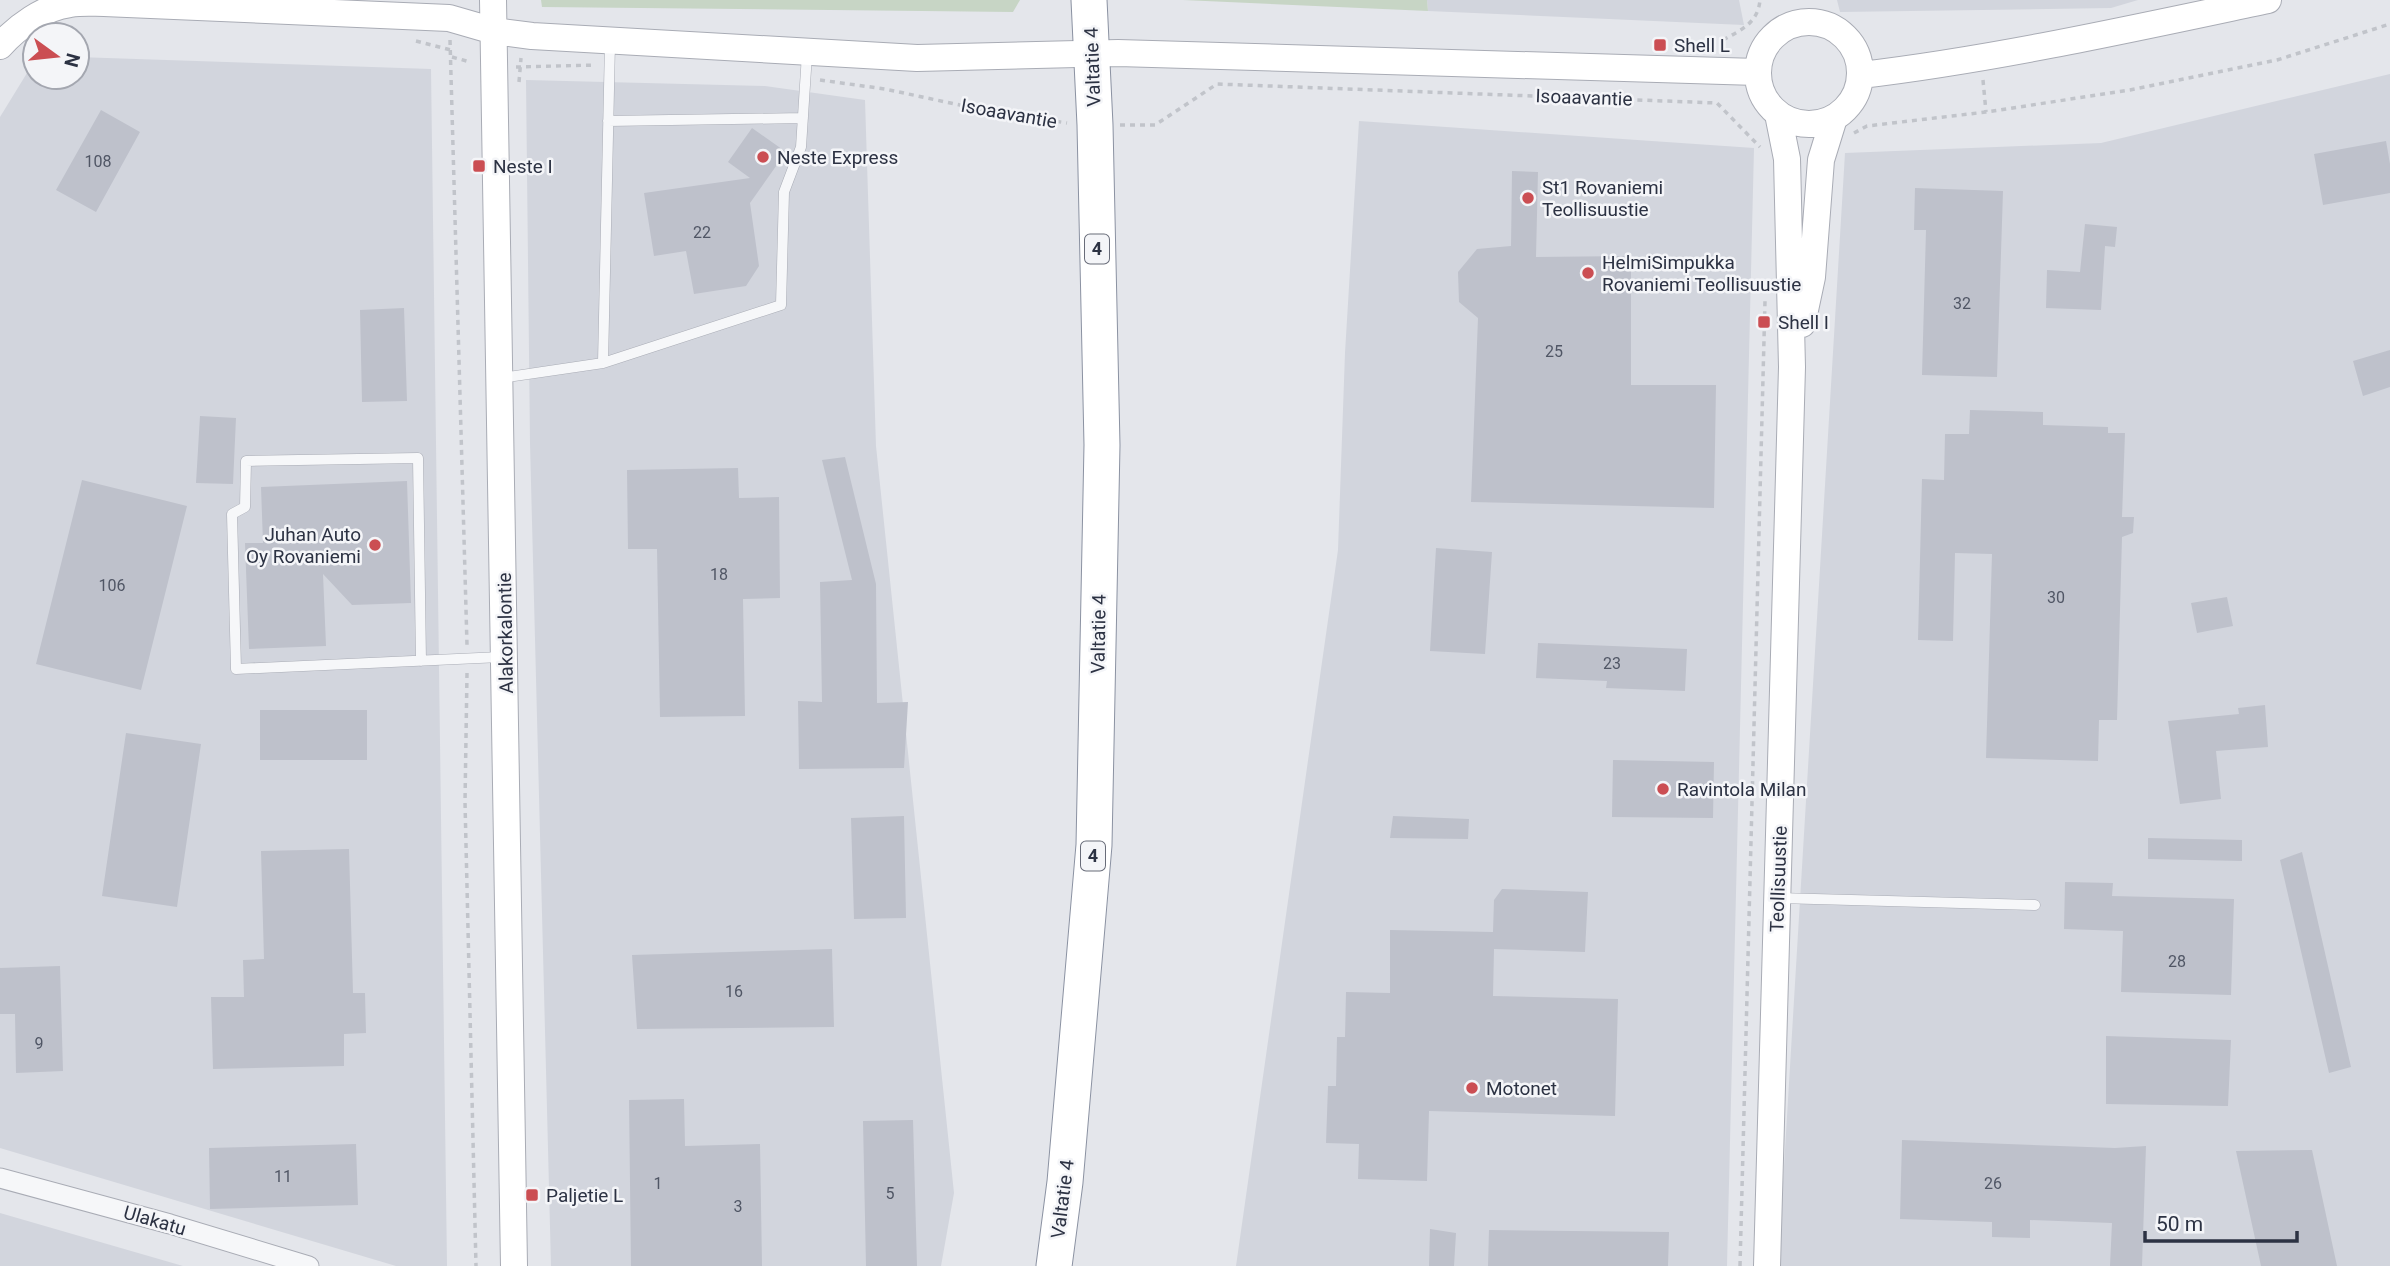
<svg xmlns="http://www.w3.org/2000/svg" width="2390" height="1266" font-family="Roboto,sans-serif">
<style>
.built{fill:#d2d5dd}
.green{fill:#c7d5c5}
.building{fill:#bec1cb}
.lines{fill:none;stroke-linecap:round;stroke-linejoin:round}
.lane-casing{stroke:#a9acb5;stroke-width:11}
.street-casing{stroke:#a9acb5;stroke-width:21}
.secondary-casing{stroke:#a9acb5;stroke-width:28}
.highway-casing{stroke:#8b92a2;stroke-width:37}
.path{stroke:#c1c4ca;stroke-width:3.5;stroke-dasharray:5 5;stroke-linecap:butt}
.lane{stroke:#f6f7f9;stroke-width:10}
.street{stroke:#f6f7f9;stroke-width:19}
.secondary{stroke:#fff;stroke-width:26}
.highway{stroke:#fff;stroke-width:35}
.poi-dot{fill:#cb4e53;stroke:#f4f5f8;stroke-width:2.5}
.labels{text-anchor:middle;stroke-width:5;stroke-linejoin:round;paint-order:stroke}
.number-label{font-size:16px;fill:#505665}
.shield{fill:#f4f5f8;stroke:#686c79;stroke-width:2}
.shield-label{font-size:18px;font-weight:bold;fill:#2c3243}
.poi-label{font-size:19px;fill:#2c3243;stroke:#f4f5f8;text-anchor:start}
.street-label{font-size:19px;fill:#2c3243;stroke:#f4f5f8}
</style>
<rect width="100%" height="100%" fill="#e4e6eb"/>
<!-- built -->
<path class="built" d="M1427,0H1739L1744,25L1428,11Z
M1837,0H2138L2111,8L1840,12Z
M77,57L431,69L447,1266H396L0,1148V117L35,60V77H77Z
M2390,74V1266H1778L1845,153L2101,143Z
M526,80L765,86L865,100L876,446L954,1193L941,1266H551L530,443Z
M1359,121L1754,148L1727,1266H1236L1338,550L1345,353Z
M0,1213L183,1266H0Z"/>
<!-- green -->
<path class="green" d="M541,0H1020L1013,12L542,7Z
M1183,0H1427L1428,11Z"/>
<!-- building -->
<path class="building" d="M101,110L140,132L96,212L56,190Z
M752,128L786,152L750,203L759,266L746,286L694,294L686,251L654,256L644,193L750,178L728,162Z
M2386,141L2390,164V193L2323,205L2314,154Z
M1512,171L1538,172L1536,257L1631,256V385H1716L1714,508L1471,502L1478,318L1459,302L1458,272L1477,249L1511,246Z
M1915,188L2003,191L1997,377L1922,375L1926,230H1914Z
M2085,224L2117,227L2115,247L2105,246L2101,310L2046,308L2047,270L2080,272Z
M404,308L407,401L362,402L360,310Z
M2390,350V387L2363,396L2353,361Z
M1970,410L2043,412V425L2108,427V433H2125L2122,517H2134L2133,533L2122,537L2117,720H2099L2098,761L1986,758L1992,554L1955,553L1953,641L1918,640L1922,479L1944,480L1945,434H1969Z
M200,416L236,418L233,484L196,483Z
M845,457L876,584L877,703L908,702L904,768L799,769L798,701L822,702L820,582L852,580L822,460Z
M738,468L739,498L779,497L780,598L743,599L745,716L660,717L657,549H628L627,470Z
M82,480L187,506L141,690L36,664Z
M407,481L411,603L352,605L323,574L326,646L249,649L245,543H263L261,487Z
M1436,548L1492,552L1485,654L1430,651Z
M2227,597L2233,626L2197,633L2191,603Z
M1538,643L1687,649L1685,691L1606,688L1607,681L1536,678Z
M2265,705L2268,747L2216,751L2221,799L2180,804L2168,721L2239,714L2238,708Z
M260,710H367V760H260Z
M126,733L201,744L177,907L102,896Z
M1613,760L1714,762L1713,818L1612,817Z
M904,816L906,918L854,919L851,818Z
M1393,816L1469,819L1468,839L1390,838Z
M2148,838L2242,840V861L2148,859Z
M349,849L353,993H365L366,1033L344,1034V1066L213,1069L211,997H244L243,960L264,959L261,851Z
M2302,852L2351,1067L2329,1073L2280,860Z
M2065,882L2113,883L2112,896L2234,899L2231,995L2121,992L2123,931L2064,929Z
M1502,889L1588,892L1585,952L1494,949L1493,996L1618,999L1615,1116L1429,1111L1427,1181L1358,1179L1359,1144L1326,1143L1328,1086H1336L1337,1037H1345L1346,992L1390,993V930L1493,932L1494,900Z
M832,949L834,1027L637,1029L632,955Z
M60,966L63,1071L16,1073L15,1014H0V968Z
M2106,1036L2231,1040L2228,1106L2106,1104Z
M684,1099L685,1146L760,1144L762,1266H631L629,1100Z
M913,1120L917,1266H866L863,1121Z
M1902,1140L2115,1148L2146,1146L2142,1266H2110L2112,1223L2030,1220V1238L1992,1237V1222L1900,1219Z
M356,1144L358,1205L210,1209L209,1148Z
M2312,1150L2337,1266H2261L2236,1151Z
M1430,1229L1456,1233L1454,1266H1429Z
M1489,1230L1669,1232L1668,1266H1488Z"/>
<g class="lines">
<!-- lane casing -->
<g class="lane-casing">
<path id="lane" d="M608,121L803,118
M603,363L610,43
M501,378L603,363L781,305L784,192L801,147L807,54
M421,661L418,458L246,461L245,507L232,514L236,669L501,657
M1778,898L2035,905"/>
</g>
<!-- street casing -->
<g class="street-casing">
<path id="street" d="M0,1178L170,1224L309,1266"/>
</g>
<!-- secondary casing -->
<g class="secondary-casing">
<path id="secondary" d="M493,0L514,1266
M1758 73a51 51 0 1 1 102 0a51 51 0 1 1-102 0Z
M0,46C17,27 44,7 70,4C81,2 93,3 104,3L449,18L494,31L532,36L917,58L1118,53L1757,72
M1861,75C1996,59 2135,28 2268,0
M1802,324L1812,277L1821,160L1834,118
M1767,1266L1792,367L1787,159L1778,114"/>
</g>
<!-- highway casing -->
<g class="highway-casing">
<path id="highway" d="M1054,1266L1065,1182L1094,845L1102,445L1095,125L1089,0"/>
</g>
<!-- path -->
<path class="path" d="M450,40L467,645
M416,41L451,50
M1723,50V40C1741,30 1758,23 1760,0
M452,57L470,62
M516,67L596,65
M820,80L885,89L983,110L1067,123
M1983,80L1986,112
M519,82L521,58
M1120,125H1155L1217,84L1717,103L1760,147
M1854,133L1867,126L1986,112L2130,90L2277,60L2390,24
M467,673L465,802L476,1266
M1740,1266L1765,301"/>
<!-- lane -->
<use href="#lane" class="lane"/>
<!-- street -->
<use href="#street" class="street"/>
<!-- secondary -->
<use href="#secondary" class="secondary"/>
<!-- highway -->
<use href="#highway" class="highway"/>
</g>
<!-- markers -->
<g class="poi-dot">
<rect x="1653" y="38" width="14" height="14" rx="3.5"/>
<circle cx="763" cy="157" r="7"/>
<rect x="472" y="159" width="14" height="14" rx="3.5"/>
<circle cx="1528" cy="198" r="7"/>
<circle cx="1588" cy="273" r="7"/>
<rect x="1757" y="315" width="14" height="14" rx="3.5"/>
<circle cx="375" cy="545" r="7"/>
<circle cx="1663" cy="789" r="7"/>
<circle cx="1472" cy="1088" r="7"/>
<rect x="525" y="1188" width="14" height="14" rx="3.5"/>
</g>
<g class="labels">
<!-- number labels -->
<g class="number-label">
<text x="98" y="167">108</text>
<text x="702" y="238">22</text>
<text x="1962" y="309">32</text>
<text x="1554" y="357">25</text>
<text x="719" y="580">18</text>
<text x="112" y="591">106</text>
<text x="2056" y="603">30</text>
<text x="1612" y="669">23</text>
<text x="2177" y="967">28</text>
<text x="734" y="997">16</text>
<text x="39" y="1049">9</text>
<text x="283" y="1182">11</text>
<text x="658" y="1189">1</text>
<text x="1993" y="1189">26</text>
<text x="890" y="1199">5</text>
<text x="738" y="1212">3</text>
</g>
<!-- shield labels -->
<g class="shield">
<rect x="1085" y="234.5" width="24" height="29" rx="5"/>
<rect x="1081" y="841.5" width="24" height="29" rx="5"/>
</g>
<g class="shield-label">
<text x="1097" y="255">4</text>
<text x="1093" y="862">4</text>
</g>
<!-- poi labels -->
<g class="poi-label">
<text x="1674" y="52">Shell L</text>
<text x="777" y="164">Neste Express</text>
<text x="493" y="173">Neste I</text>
<text x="1542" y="194">St1 Rovaniemi<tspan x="1542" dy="22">Teollisuustie</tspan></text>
<text x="1602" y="269">HelmiSimpukka<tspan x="1602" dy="22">Rovaniemi Teollisuustie</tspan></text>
<text x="1778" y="329">Shell I</text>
<text x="361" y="541" text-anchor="end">Juhan Auto<tspan x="361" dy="22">Oy Rovaniemi</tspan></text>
<text x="1677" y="796">Ravintola Milan</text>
<text x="1486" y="1095">Motonet</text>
<text x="546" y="1202">Paljetie L</text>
</g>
<!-- street labels -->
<g class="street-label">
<text transform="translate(1092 67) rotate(-92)" y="7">Valtatie 4</text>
<text transform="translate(1584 97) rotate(2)" y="7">Isoaavantie</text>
<text transform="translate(1009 113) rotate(10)" y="7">Isoaavantie</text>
<text transform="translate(505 633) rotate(-91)" y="7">Alakorkalontie</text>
<text transform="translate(1098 634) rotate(-89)" y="7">Valtatie 4</text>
<text transform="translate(1778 879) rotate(-88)" y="7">Teollisuustie</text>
<text transform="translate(1062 1199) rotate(-83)" y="7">Valtatie 4</text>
<text transform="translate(155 1220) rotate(16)" y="7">Ulakatu</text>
</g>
</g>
<!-- north arrow -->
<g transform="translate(56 56) rotate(105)"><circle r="33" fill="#f4f5f8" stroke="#a4a7b0" stroke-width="2"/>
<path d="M0-5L12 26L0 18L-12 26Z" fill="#cb4e53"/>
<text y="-10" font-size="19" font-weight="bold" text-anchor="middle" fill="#2c3243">N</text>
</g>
<!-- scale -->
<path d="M2145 1231v10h152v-10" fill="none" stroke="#2c3243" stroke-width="3.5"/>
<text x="2156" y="1231" font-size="21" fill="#2c3243" stroke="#f4f5f8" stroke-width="5" paint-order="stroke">50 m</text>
</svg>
